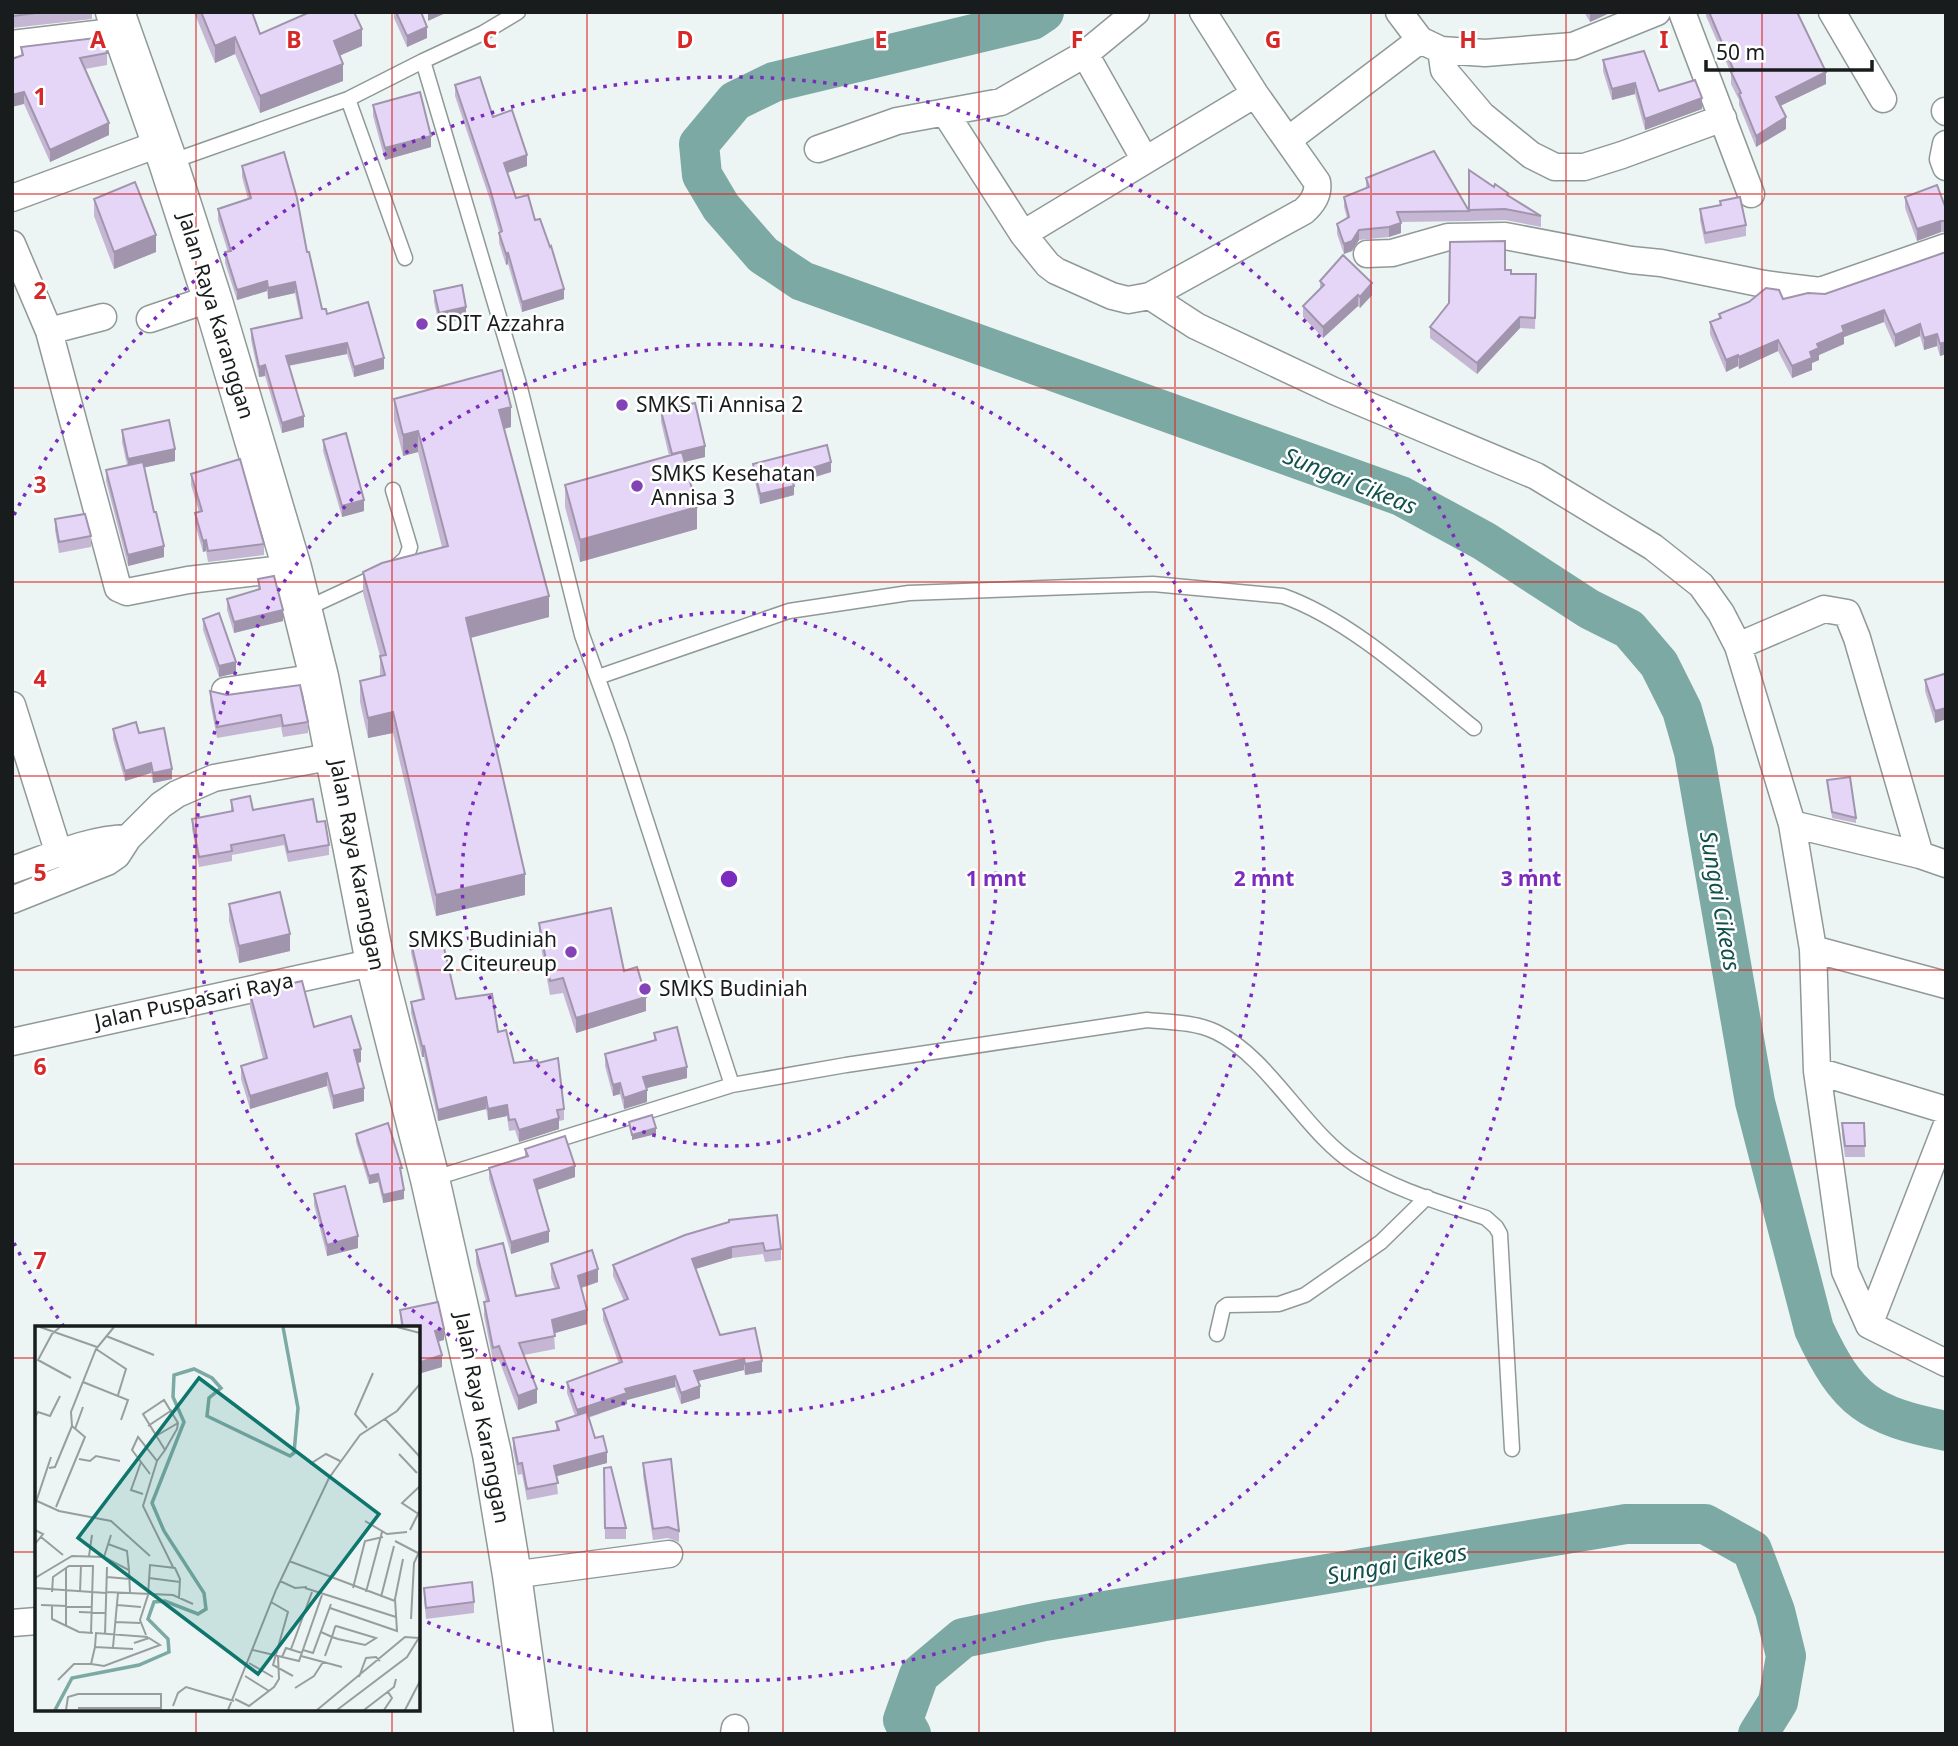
<svg xmlns="http://www.w3.org/2000/svg" width="1958" height="1746" font-family="'Noto Sans',sans-serif">
<style>
.lines{fill:none;stroke-linecap:round;stroke-linejoin:round}
.river{stroke:#7ca9a3;stroke-width:40}
.lane-casing{stroke:#909997;stroke-width:17}
.street-casing{stroke:#909997;stroke-width:29}
.secondary-casing{stroke:#909997;stroke-width:41}
.lane{stroke:#fff;stroke-width:14}
.street{stroke:#fff;stroke-width:26}
.secondary{stroke:#fff;stroke-width:38}
.wall{fill:#c5b7d4}
.shaded-wall{fill:#a095ad}
.building{fill:#e5d5f7;stroke:#a095ad;stroke-width:2}
.grid{fill:none;stroke:#d62828;stroke-width:2;stroke-opacity:0.55}
.ring{fill:none;stroke:#7b2cbf;stroke-width:3.5;stroke-dasharray:3.5 7}
.poi-dot{fill:#8342b6;stroke:#fff;stroke-width:2.5}
.labels{text-anchor:middle;stroke-width:5;stroke-linejoin:round;paint-order:stroke}
.street-label{font-size:21px;fill:#191c1c;stroke:#fff}
.poi-label{font-size:21px;fill:#191c1c;stroke:#fff;text-anchor:start}
.water-label{font-size:23px;font-style:italic;fill:#11514c;stroke:#fff}
.inset-river{fill:none;stroke:#7ca9a3;stroke-width:3.5}
.inset-road{fill:none;stroke:#989e9e;stroke-width:2}
.view{fill:#0f766e;fill-opacity:0.15;stroke:#0f766e;stroke-width:3.5}
.inset-edge{fill:none;stroke:#191c1c;stroke-width:3.5}
.grid-label{font-size:23px;text-anchor:middle;font-weight:bold;fill:#d62828;stroke:#fff;stroke-width:5;stroke-linejoin:round;paint-order:stroke}
.centre{fill:#7b2cbf;stroke:#fff;stroke-width:3.5}
.ring-label{font-size:21px;text-anchor:middle;font-weight:bold;fill:#7b2cbf;stroke:#fff;stroke-width:5;stroke-linejoin:round;paint-order:stroke}
</style>
<rect width="100%" height="100%" fill="#ecf5f4"/>
<g class="lines">
<!-- river -->
<path class="river" d="M1044,12L1032,20L774,82L735,101L699,144L702,175L721,207L763,255L802,281L1401,496L1484,541L1589,609L1629,629L1659,664L1682,710L1694,752L1755,1102L1814,1329C1848,1402 1869,1415 1946,1431
M911,1734L903,1720L919,1675L963,1638L1045,1621L1626,1524H1705L1752,1550L1775,1611L1786,1656L1778,1702L1758,1734"/>
<!-- lane casing -->
<g class="lane-casing">
<path id="lane" d="M423,61L483,33L518,12
M348,99L405,258
M170,162L348,99L423,61L519,384L582,635L620,740L732,1085
M303,610L396,567L406,558L410,547L393,490
M598,677L789,611L909,593L1153,584L1283,596C1351,620 1418,683 1474,728
M432,1179L732,1085L846,1065L1147,1020C1170,1022 1195,1022 1216,1032C1270,1058 1305,1133 1356,1165C1395,1190 1442,1203 1486,1218L1496,1227L1500,1234L1512,1449
M1217,1334L1223,1308L1227,1305L1279,1304L1305,1295L1381,1242L1427,1197"/>
</g>
<!-- street casing -->
<g class="street-casing">
<path id="street" d="M1399,12L1420,40L1441,50L1485,53L1573,46L1657,12
M1682,12L1751,194
M1832,12L1883,99
M12,44L121,31
M1441,50L1444,70L1482,115L1531,155L1555,167H1584L1622,155L1723,118
M1085,54L1145,160
M1945,111L1946,112
M946,114L1023,234L1048,265L1056,271L1112,296L1128,300L1150,296L1304,211C1313,203 1319,194 1317,182L1255,94L1203,12
M1288,140L1420,40
M1946,144L1943,159L1946,167
M818,149L897,121L1001,102L1085,54L1136,12
M12,198L161,143
M1023,234L1255,94
M12,244L49,331L118,588L127,592L188,580L292,568
M1367,254L1392,253L1448,237L1505,236L1631,260L1661,263L1764,284L1820,291L1946,247
M1150,296L1196,326L1334,391L1536,476L1653,547L1701,585L1721,613L1738,646L1792,824L1813,949L1946,985
M150,319L212,298
M49,331L103,317
M1738,646L1824,609L1847,613L1857,638L1920,855L1792,824
M225,691L319,677
M12,705L59,854
M1920,855L1946,864
M12,870C50,857 88,839 128,838
M12,900L107,862L117,855L128,838L161,805L177,794L214,778L335,756
M1813,949L1817,1071L1845,1271L1869,1325L1946,1363
M12,1042L375,962
M1817,1071L1946,1110
M1869,1325L1946,1127
M512,1575L669,1554
M12,1623L37,1621
M734,1734L735,1728"/>
</g>
<!-- secondary casing -->
<g class="secondary-casing">
<path id="secondary" d="M115,12L168,162L212,298L292,568L319,677L375,962L430,1179L492,1454L512,1575L534,1734"/>
</g>
<!-- lane -->
<use href="#lane" class="lane"/>
<!-- street -->
<use href="#street" class="street"/>
<!-- secondary -->
<use href="#secondary" class="secondary"/>
</g>
<!-- wall -->
<path class="wall" d="M12,12H92V19L12,28Z
M194,12H252L260,34L362,46L339,56L343,81L260,113L235,54L215,63Z
M394,12H421L427,38L407,47L394,18Z
M1584,12H1612L1590,22Z
M1706,12H1797L1826,84L1780,106L1786,129L1756,147L1739,105V100L1731,84V73L1706,16Z
M21,47L107,53V65L85,69L109,135L50,162L24,104Z
M1603,60L1659,91L1702,109L1645,130L1635,94L1612,100L1603,71Z
M455,85L493,117L527,166L507,173L516,198L535,220L564,299L522,312L508,264L506,265L499,243V232L490,200L455,96Z
M373,105L431,147L385,160L373,116Z
M242,166L307,252L322,309L384,369L354,377L347,354L289,366L304,427L282,433L265,376L259,377L251,340V329L300,318L295,293L268,299L267,291L237,300L225,263V252H228L218,220V209L248,199L242,177Z
M1469,170L1541,216V227L1505,220L1469,221Z
M1366,178L1469,211V221L1401,222V233L1389,237L1359,240L1352,251L1344,254L1337,234V224L1347,218L1344,207V197L1366,188Z
M1905,197L1946,209V232H1941L1917,241L1905,208Z
M94,199L156,252L114,269L94,216Z
M1720,201L1746,225V236L1705,244L1700,220V209L1720,205Z
M1946,252V354L1940,356L1937,346L1924,350L1920,336L1895,347L1884,322L1844,337V344L1819,355V360L1812,363V370L1792,378L1778,351L1739,369L1738,366L1726,372L1710,334V322L1719,318V314L1783,299L1825,294Z
M1505,270L1511,274H1536L1535,329L1520,328L1477,374L1430,338V327Z
M1320,281L1372,295L1360,308L1358,306L1323,338L1303,317V306L1320,289Z
M434,291L466,318L439,324L434,302Z
M394,399L511,427L504,429L549,617L471,638L525,895L436,916L393,733L368,738L360,702V681L380,677V656L363,593V572L442,547L418,452L403,456L394,420Z
M661,411L705,457L685,462L697,529L580,562L565,507V485L669,456L661,422Z
M122,430L175,461L144,467L164,557L128,566L106,481V470L127,465L122,442Z
M323,440L364,511L342,517L323,451Z
M753,464L831,472L794,484V495L760,504L753,473Z
M191,474L264,544V555L208,562L206,551L203,552L195,524V513L199,512L191,485Z
M55,519L91,536V547L59,553L55,530Z
M258,579L283,621L234,633L227,610V599L258,589Z
M203,619L236,673L219,677L203,630Z
M1945,676H1946V719L1935,723L1925,691V680Z
M210,691L308,722V733L283,737L281,727L217,738L210,702Z
M113,729L139,733L172,779L153,783L151,773L125,781L113,739Z
M1827,780L1856,818V823L1832,818Z
M231,800L253,810L317,822L329,845V855L288,862L284,845L232,855V861L199,867L192,829V819L231,812Z
M229,904L290,951L239,963L229,921Z
M539,923L624,971L646,1011L576,1033L563,993L550,995L539,937Z
M411,942L456,999L498,1032L514,1063H538L564,1109V1120L559,1121V1129L519,1142L515,1130L509,1131L507,1116L488,1120L486,1109L438,1121L424,1057H422L411,1013V1002L422,1000L411,953Z
M250,993L314,1027L361,1062L357,1063L364,1101L333,1109L327,1086L250,1109L241,1079V1066L263,1059L250,1007Z
M654,1033L687,1078L646,1088L647,1102L624,1109L620,1094L613,1096L605,1066V1054L654,1040Z
M1842,1123H1864L1865,1157H1845L1842,1134Z
M356,1134L402,1176L404,1199L383,1203L378,1182L369,1184L356,1142Z
M525,1149L575,1177L537,1190L549,1242L511,1254L489,1179V1168L525,1157Z
M314,1194L358,1248L327,1256L314,1205Z
M729,1222L781,1249V1260L765,1262L763,1254L732,1258L696,1269L720,1335L762,1372L745,1375L744,1370L698,1381L700,1398L681,1404L675,1387L627,1400V1404L588,1418L595,1438L607,1463L556,1476L558,1494L527,1500L522,1474L518,1475L513,1450V1438L556,1430V1422L575,1416L567,1393V1382L619,1364L603,1320V1309L624,1301L613,1276V1265Z
M476,1250L516,1296L555,1289L551,1278V1264L598,1282L581,1288L587,1324L554,1333L555,1349L524,1355L537,1403L518,1410L499,1360L493,1361L484,1316V1302H486L476,1263Z
M400,1310L444,1340L438,1342L442,1367L418,1374V1328H401Z
M643,1463L679,1531V1542L668,1538L653,1540L643,1475Z
M604,1468L626,1528V1539H605Z
M424,1588L474,1602V1613L426,1619L424,1599Z"/>
<!-- shaded-wall -->
<path class="shaded-wall" d="M428,12H448L428,21Z
M1590,12H1612L1590,22Z
M427,27V38L407,47V36Z
M362,29V46L334,58V41Z
M235,37V54L215,63V46Z
M343,64V81L260,113V96Z
M1826,72V84L1776,108V97Z
M1635,83V94L1612,100V89Z
M24,92V104L12,107V95Z
M1702,98V109L1645,130V119Z
M1786,117V129L1756,147V136Z
M109,123V135L50,162V150Z
M431,136V147L385,160V148Z
M527,155V166L504,174V163Z
M1941,221V232L1917,241V229Z
M1401,223V233L1389,237V227Z
M1359,230V240L1352,251L1344,254V244Z
M156,235V252L114,269V252Z
M508,253V264L506,265V254Z
M267,281V291L237,300V290Z
M295,282V293L268,299V288Z
M1372,283V295L1360,308V297Z
M564,289V299L522,312V302Z
M1358,295V306L1323,338V327Z
M466,307V318L439,324V313Z
M1884,310V322L1844,337V344L1819,355V360L1812,363V370L1792,378V366L1810,352L1817,344L1842,326Z
M1520,317V328L1477,374V363Z
M1920,324V336L1895,347V335Z
M1937,334V346L1924,350V338Z
M1778,340V351L1739,369V357Z
M1946,342V354L1940,356V344Z
M347,343V354L286,366V356Z
M1738,355V366L1726,372V360Z
M384,358V369L354,377V367Z
M265,365V376L259,377V367Z
M511,407V427L499,430V410Z
M304,416V427L282,433V423Z
M418,431V452L403,456V435Z
M705,446V457L672,465V454Z
M175,449V461L128,471V459Z
M831,462V472L791,484V475Z
M794,486V495L760,504V494Z
M364,500V511L342,517V506Z
M697,507V529L580,562V540Z
M206,540V551L203,552V541Z
M164,546V557L128,566V555Z
M549,596V617L466,639V618Z
M283,610V621L234,633V622Z
M236,662V673L219,677V666Z
M1946,708V719L1935,723V711Z
M393,712V733L368,738V718Z
M151,763V773L125,781V771Z
M172,769V779L153,783V773Z
M525,874V895L436,916V895Z
M290,934V951L239,963V946Z
M646,997V1011L576,1033V1018Z
M422,1046H424V1057H422Z
M361,1049V1062L354,1064V1050Z
M687,1067V1078L643,1089V1077Z
M327,1073V1086L250,1109V1096Z
M620,1083V1094L613,1096V1085Z
M364,1088V1101L333,1109V1096Z
M647,1090V1102L624,1109V1098Z
M486,1097V1109L438,1121V1110Z
M507,1105V1116L488,1120V1109Z
M559,1118V1129L519,1142V1130Z
M656,1128V1134L632,1140V1135Z
M575,1166V1177L534,1191V1180Z
M378,1174V1182L369,1184V1176Z
M404,1190V1199L383,1203V1195Z
M549,1231V1242L511,1254V1242Z
M358,1236V1248L327,1256V1245Z
M732,1247V1258L692,1270V1259Z
M598,1269V1282L578,1289V1276Z
M587,1310V1324L552,1334V1320Z
M444,1329V1340L435,1342V1331Z
M442,1355V1367L418,1374V1363Z
M744,1359V1370L694,1382V1371Z
M762,1361V1372L745,1375V1364Z
M675,1376V1387L627,1400V1404L577,1421V1410L625,1389Z
M700,1386V1398L681,1404V1393Z
M537,1389V1403L518,1410V1396Z
M607,1452V1463L554,1477V1466Z"/>
<!-- building -->
<path class="building" d="M12,12H44L12,16Z
M201,12H252L260,34L310,12H354L362,29L334,41L343,64L260,96L235,37L215,46Z
M396,12H421L427,27L407,36Z
M1709,12H1797L1826,72L1776,97L1786,117L1756,136L1739,94L1741,93L1731,72L1734,71Z
M103,37L107,53L80,58L109,123L50,150L24,92L12,95V59L23,55L21,47Z
M1644,51L1659,91L1695,80L1702,98L1645,119L1635,83L1612,89L1603,60Z
M480,77L493,117L512,110L527,155L504,163L516,198L528,195L535,220L540,219L550,247L551,246L564,289L522,302L508,253L506,254L499,233L502,231L490,189L455,85Z
M420,92L431,136L385,148L373,105Z
M1434,151L1469,211L1397,212L1401,223L1389,227L1359,230L1352,241L1344,244L1337,224L1349,217L1344,197L1369,187L1366,178Z
M284,152L297,198L307,252H309L322,309H326L327,314L368,302L384,358L354,367L347,343L286,356L304,416L282,423L265,365L259,367L251,329L302,318L295,282L268,288L267,281L237,290L225,252L231,251L218,209L251,198L242,166Z
M1469,170L1494,187L1495,184L1508,193L1507,195L1541,216L1505,209L1469,210Z
M135,182L156,235L114,252L94,199Z
M1937,185L1946,209V221H1941L1917,229L1905,197Z
M1740,197L1746,225L1705,233L1700,209L1721,205L1720,201Z
M1505,241V270H1511V274H1536L1535,318L1520,317L1477,363L1430,327L1449,303L1450,242Z
M1946,252V342L1940,344L1937,334L1924,338L1920,324L1895,335L1884,310L1842,326L1844,332L1817,344L1819,348L1810,352L1812,358L1792,366L1778,340L1739,357L1738,355L1726,360L1710,322L1721,318L1719,314L1749,302L1766,288L1779,290L1783,299L1808,293L1825,294Z
M1343,255L1372,283L1360,297L1358,295L1323,327L1303,306L1324,285L1320,281Z
M462,285L466,307L439,313L434,291Z
M502,370L511,407L499,410L549,596L466,618L525,874L436,895L393,712L368,718L360,681L385,675L380,656L386,655L363,572L382,563L448,546L418,431L403,435L394,399Z
M695,403L705,446L672,454L661,411Z
M169,420L175,449L128,459L122,430Z
M346,433L364,500L342,506L323,440Z
M827,445L831,462L791,475L794,486L760,494L753,464Z
M682,452L697,507L580,540L565,485Z
M240,459L264,544L208,551L206,540L203,541L195,513L202,511L191,474Z
M143,462L154,512H156L164,546L128,555L106,470Z
M85,514L91,536L59,542L55,519Z
M274,576L283,610L234,622L227,599L260,589L258,579Z
M219,613L236,662L219,666L203,619Z
M1944,674L1946,676V708L1935,711L1925,680Z
M300,685L308,722L283,726L281,715L217,727L210,691L227,695Z
M136,722L139,733L164,728L172,769L153,773L151,763L125,771L113,729Z
M1850,777L1856,818L1832,812L1827,780Z
M250,796L253,810L313,799L317,822L325,821L329,845L288,852L284,835L231,845L232,851L199,857L192,819L233,811L231,800Z
M280,892L290,934L239,946L229,904Z
M611,908L624,971L637,967L646,997L576,1018L563,978L550,981L539,923Z
M441,935L456,999L492,994L498,1032L506,1030L514,1063L537,1060L538,1063L558,1058L564,1109L557,1110L559,1118L519,1130L515,1119L509,1120L507,1105L488,1109L486,1097L438,1110L424,1046H422L411,1002L424,999L411,942Z
M302,981L314,1027L351,1016L361,1049L354,1050L364,1088L333,1096L327,1073L250,1096L241,1066L267,1058L250,993Z
M677,1027L687,1067L643,1077L647,1090L624,1098L620,1083L613,1085L605,1054L656,1040L654,1033Z
M652,1115L656,1128L632,1135L629,1122Z
M388,1123L402,1168H400L404,1190L383,1195L378,1174L369,1176L356,1134Z
M1842,1123H1864L1865,1146H1845Z
M565,1136L575,1166L534,1180L549,1231L511,1242L489,1168L528,1156L525,1149Z
M345,1186L358,1236L327,1245L314,1194Z
M777,1215L781,1249L765,1251L763,1243L732,1247L692,1259L720,1335L755,1328L762,1361L745,1364L744,1359L694,1371L700,1386L681,1393L675,1376L625,1389L627,1393L577,1410L567,1382L622,1362L603,1309L628,1299L613,1265L685,1235L729,1222V1220Z
M503,1243L516,1296L559,1288L551,1264L592,1250L598,1269L578,1276L587,1310L552,1320L555,1336L519,1343L537,1389L518,1396L499,1346L493,1348L484,1302L489,1301L476,1250Z
M438,1302L444,1329L435,1331L442,1355L418,1363V1328H403L400,1310Z
M587,1412L595,1438L603,1436L607,1452L554,1466L558,1483L527,1489L522,1463L518,1464L513,1438L559,1430L556,1422Z
M671,1459L679,1531L668,1527L653,1529L643,1463Z
M611,1467L626,1528H605L604,1468Z
M472,1582L474,1602L426,1608L424,1588Z"/>
<!-- grid -->
<path class="grid" d="M196,12V1328M392,12V1328M587,12V1734M783,12V1734M979,12V1734M1175,12V1734M1371,12V1734M1566,12V1734M1762,12V1734M12,194H1946M12,388H1946M12,582H1946M12,776H1946M12,970H1946M12,1164H1946M12,1358H37M418,1358H1946M12,1552H37M418,1552H1946M196,1709V1734M392,1709V1734"/>
<!-- distance rings -->
<g class="ring">
<circle cx="729" cy="879" r="267"/>
<circle cx="729" cy="879" r="535"/>
<path d="M64 1327A802 802 0 0 1 14 1243M14 515A802 802 0 1 1 422 1620"/>
</g>
<!-- markers -->
<g class="poi-dot">
<circle cx="422" cy="324" r="7"/>
<circle cx="622" cy="405" r="7"/>
<circle cx="637" cy="486" r="7"/>
<circle cx="571" cy="952" r="7"/>
<circle cx="645" cy="989" r="7"/>
</g>
<g class="labels">
<!-- street labels -->
<g class="street-label">
<text transform="translate(216 316) rotate(73)" y="7">Jalan Raya Karanggan</text>
<text transform="translate(357 865) rotate(79)" y="7">Jalan Raya Karanggan</text>
<text transform="translate(194 1001) rotate(-12)" y="7">Jalan Puspasari Raya</text>
<text transform="translate(482 1418) rotate(79)" y="7">Jalan Raya Karanggan</text>
</g>
<!-- poi labels -->
<g class="poi-label">
<text x="436" y="331">SDIT Azzahra</text>
<text x="636" y="412">SMKS Ti Annisa 2</text>
<text x="651" y="481">SMKS Kesehatan<tspan x="651" dy="24">Annisa 3</tspan></text>
<text x="557" y="947" text-anchor="end">SMKS Budiniah<tspan x="557" dy="24">2 Citeureup</tspan></text>
<text x="659" y="996">SMKS Budiniah</text>
</g>
<!-- water labels -->
<g class="water-label">
<text transform="translate(1350 481) rotate(22)" y="8">Sungai Cikeas</text>
<text transform="translate(1720 901) rotate(80)" y="8">Sungai Cikeas</text>
<text transform="translate(1397 1564) rotate(-10)" y="8">Sungai Cikeas</text>
</g>
</g>
<!-- overview -->
<g transform="translate(35 1326)">
<rect width="385" height="385" fill="#ecf5f4"/>
<path class="inset-river" d="M20,384L37,352L104,339L134,326L133,313L113,293L119,276L130,275L163,288L171,283L169,267L129,205L117,177L149,96L138,71L139,49L159,43L177,52L186,62L174,72L172,90L255,130L259,127L263,82L248,1"/>
<path class="inset-road" d="M5,1L62,21M25,1L17,8L3,34L36,52M362,1L385,7M71,10L119,29M61,23L91,43L83,69M48,56L93,74L86,94M0,91L3,86L15,90L25,70M350,93L385,131M113,100L137,84M332,102L320,88L338,47M40,103L48,81M121,110L143,97M364,128L382,147M44,133L55,135L61,130L85,135M122,135L130,124L142,103L143,97L129,74L108,88L130,124M106,136L97,124L103,111L122,135L108,180L138,241M275,138L291,128L305,135M14,142L20,141L37,100M385,160L367,177L385,189M108,168L96,164L106,136L115,148M2,175L24,185L76,195L115,230M0,179L16,131M21,181L50,111L37,100L36,86L61,23L79,1M330,195L352,208L372,206M0,204L8,208L0,218M375,204L385,184M6,211L28,229M360,215L383,227M73,218L92,225L94,244M54,230L57,209M69,231L76,209M254,235L360,275M72,251L95,253M0,252L37,230L69,231L94,244L95,267M114,252L145,256M245,255L260,262L272,261M0,262L71,267M270,262L361,291M318,262L330,215L348,211M17,266L18,251L34,240H58L56,307M45,266L46,239M71,266L138,269L158,278M331,266L347,206M346,271L359,220M236,276L253,286L238,339L258,350M6,279L57,281M82,279L106,281M17,280V293L44,306L58,307M295,282L362,305L360,273L368,233M44,286L70,287M376,293L379,237L385,224M80,296L105,297M31,299V242M286,306L297,311L303,313L330,319L341,312L301,300L300,301L297,311L290,330M70,308L72,241M111,309L105,294L113,269L115,239L140,242L145,253L144,272M60,321L61,307L113,311M78,321L83,267M98,323L60,321L56,338L69,340L125,319L114,312L99,317M256,323L277,266M218,324L264,335L287,269M268,324L278,327L296,278M266,330L307,341M247,331L251,322L267,327M214,337L238,351M210,350L234,365M324,351L331,332L341,331L345,335M23,354L39,338H56M260,362L279,350L288,336M200,373L214,380L239,361L244,353L243,330M138,380L143,367L151,361L199,375M43,382H126M31,384L33,371L43,368H126V384M193,384L241,264L294,152L325,109L362,85L385,58M282,384L370,311L384,312M302,384L372,331L385,310M329,384L359,361L361,353M349,384L357,372L353,366M370,384L385,355"/>
<path class="view" d="M164,52L344,188L223,348L43,212Z"/>
<rect width="385" height="385" class="inset-edge"/>
</g>
<g class="grid-label">
<text x="98" y="48">A</text>
<text x="294" y="48">B</text>
<text x="490" y="48">C</text>
<text x="685" y="48">D</text>
<text x="881" y="48">E</text>
<text x="1077" y="48">F</text>
<text x="1273" y="48">G</text>
<text x="1468" y="48">H</text>
<text x="1664" y="48">I</text>
<text x="40" y="105">1</text>
<text x="40" y="299">2</text>
<text x="40" y="493">3</text>
<text x="40" y="687">4</text>
<text x="40" y="881">5</text>
<text x="40" y="1075">6</text>
<text x="40" y="1269">7</text>
</g>
<circle cx="729" cy="879" r="10" class="centre"/>
<g class="ring-label">
<text x="996" y="886">1 mnt</text>
<text x="1264" y="886">2 mnt</text>
<text x="1531" y="886">3 mnt</text>
</g>
<!-- border -->
<rect width="1958" height="1746" fill="none" stroke="#191c1c" stroke-width="28"/>
<!-- scale -->
<path d="M1706 60v10h166v-10" fill="none" stroke="#191c1c" stroke-width="3.5"/>
<text x="1716" y="60" font-size="21" fill="#191c1c" stroke="#ffffff" stroke-width="5" paint-order="stroke">50 m</text>
</svg>
